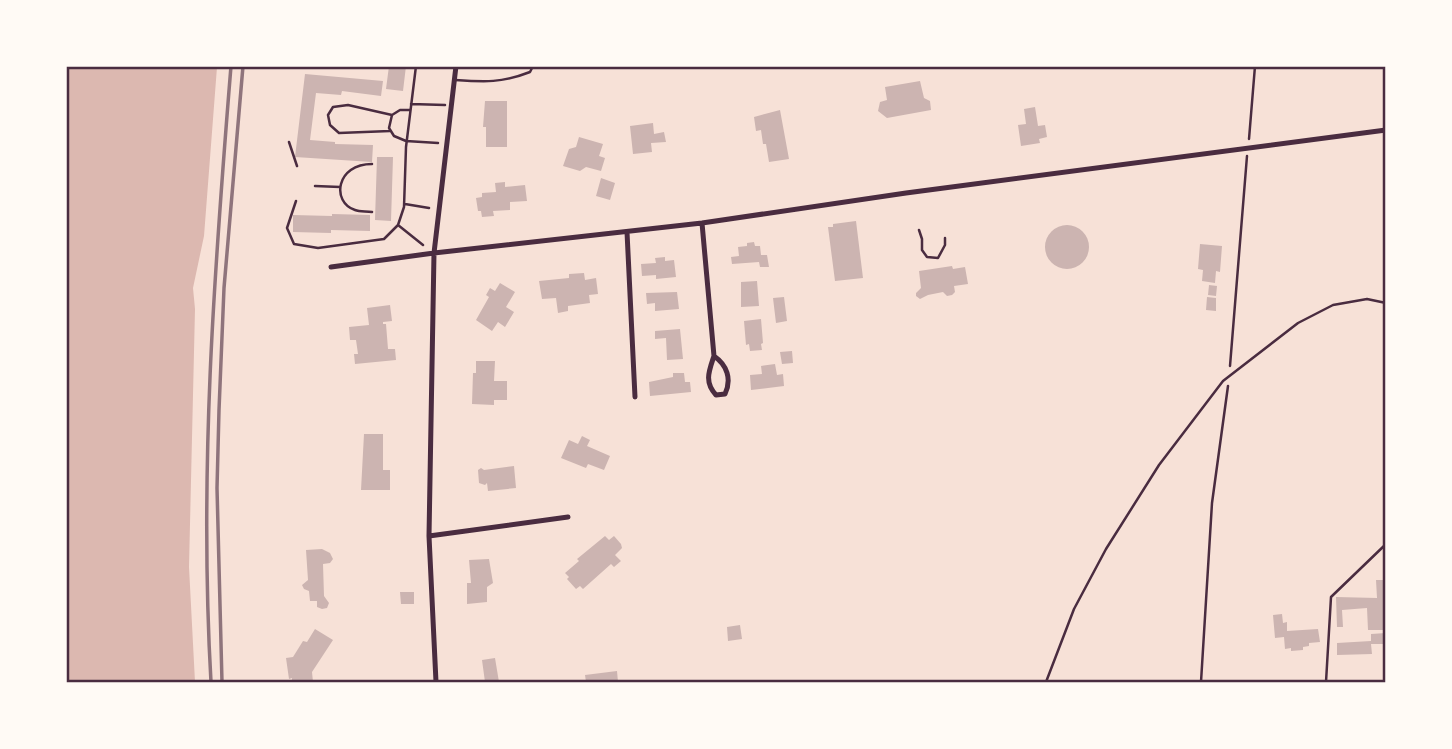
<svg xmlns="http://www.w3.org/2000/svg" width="1452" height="749" font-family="'Fira Sans',sans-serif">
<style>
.water{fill:#dcb8b0}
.building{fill:#ccb4b1}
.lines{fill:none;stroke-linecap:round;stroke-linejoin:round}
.path{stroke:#4a2c40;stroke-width:2.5}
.service{stroke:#4a2c40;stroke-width:2.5}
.minor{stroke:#4a2c40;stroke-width:5}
.rail{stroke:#8f747c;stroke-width:3.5}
.neatline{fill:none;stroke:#4a2c40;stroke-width:2.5}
</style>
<rect width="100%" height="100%" fill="#f7e1d7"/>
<!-- water -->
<path class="water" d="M66,67H217L204,236L193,288L195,309L189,567L195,682H67Z"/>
<!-- building -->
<path class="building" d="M389,66H406L403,91L386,89Z
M305,74L383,81L381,96L342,91L341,95L316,93L310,140L335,142V144L373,145L372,162L295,157Z
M920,81L924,98L930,101L931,110L887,118L878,111L880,102L887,100L885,87Z
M485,101H507V147H486V127H483Z
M1035,107L1038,126L1045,125L1047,137L1039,139L1040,143L1021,146L1018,125L1026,124L1024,109Z
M780,110L789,159L769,162L766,144H763L761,130L756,131L754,117Z
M653,123L654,134L664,132L666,142L651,143L652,152L633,154L630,126Z
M579,137L603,144L599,156L605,158L601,171L586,167L580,171L563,166L569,149L576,147Z
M377,157H393L391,221L375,220Z
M601,178L615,183L610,200L596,196Z
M505,182V187L525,185L527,201L510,202V210L493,211L494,216L482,217L481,211H478L476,198L482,197V193L496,192L495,183Z
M332,214L370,215V231L331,230V233L293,232V215L332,216Z
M856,221L863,278L835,281L828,227H833V224Z
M1045 247a22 22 0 1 1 44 0a22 22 0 1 1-44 0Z
M754,242L755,246H760L761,255H767L769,267H760L759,262L732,264L731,257L739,256L738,247L747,246V243Z
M1200,244L1222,246L1220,272L1216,271L1215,283L1202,281L1203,270L1198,269Z
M665,257V261L674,260L676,277L656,279V275L642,276L641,264L656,263L655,258Z
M952,266L953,269L965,267L968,284L954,286L955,292L952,295L947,296L943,292L928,295L920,299L916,296V293L921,288L919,271Z
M584,273L585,280L596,278L598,294L589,295L590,303L568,306V311L558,313L556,298L542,299L539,281L569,278V274Z
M757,281L759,306L741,307V282Z
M500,283L515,292L506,307L514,312L505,327L498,322L492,331L476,320L489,297L486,295L490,288L495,291Z
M1209,285L1217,286L1216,296L1208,295Z
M677,292L679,309L655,311V303L647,304L646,293Z
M784,297L787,321L776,323L773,298Z
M1207,297L1216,298V311L1206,310Z
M390,305L392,321L383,322V324H386L388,349H395L396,360L355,364L354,354H358L356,340H350L349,327L369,325L367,308Z
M761,319L763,343L761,344L762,350L750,351L749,344L746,345L744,321Z
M680,329L683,359L667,360L666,338L655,339V331Z
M792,351L793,363L782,364L780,352Z
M476,361H495L494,381H507V400H494V405L472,404L473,373H476Z
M775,364L777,375L783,374L784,386L751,390L750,375L762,374L761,366Z
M673,373H684L685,382H690L691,392L650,396L649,382L673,377Z
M364,434H383V470H390V490H361Z
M582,436L590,440L587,446L610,456L604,470L588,464L586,468L561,458L569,440L578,444Z
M514,466L516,488L488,491L487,483L485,485L479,483L478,470L481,468L484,470Z
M605,536L609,540L614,536L621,544L622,548L615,555L621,561L614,567L611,564L583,589L580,586L576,589L567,579L569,577L565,573L579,561L577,559Z
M322,549L330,553L333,559L330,563L323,564L324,596L329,603L327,608L322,609L317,607V601H310L309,591L304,589L302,585L308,580L306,550Z
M489,559L493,583L487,587V602L467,604V583H471L469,560Z
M1376,580H1386V630H1368L1367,608L1342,610L1343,627H1337L1336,597L1377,598Z
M400,592H414V604H401Z
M1282,614L1283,623L1287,622V631L1318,629L1320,642L1309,643V646L1303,647V650L1291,651V648L1285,649L1284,637L1275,638L1273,615Z
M740,625L742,639L728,641L727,627Z
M315,629L333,640L312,672L313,682H292V678L289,679L286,658L293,657L303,641L307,642Z
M1386,633V644H1371L1372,654L1337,655V643L1371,641V634Z
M495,658L499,682H485L482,660Z
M617,671L618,682H586L585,675Z"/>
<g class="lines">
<!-- path -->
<path class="path" d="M411,104L445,105
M410,110H400L392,115L389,128L394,136L406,141L438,143
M390,131L339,133L330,125L328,115L333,107L348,105L392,115
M1249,139L1255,66
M289,142L297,166
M315,186L340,187
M296,201L287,228L294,244L318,248L384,239L398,225L404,207L406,147L416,66
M405,204L429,208
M372,212C366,211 360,212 355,210C331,202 336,164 372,164
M398,225L423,245
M1230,366L1247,156
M1201,682L1212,503L1228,386"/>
<!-- service -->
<path class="service" d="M455,80C485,82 502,83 530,72L533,66
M919,230L922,239V250L927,257L938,258L945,245V238
M1046,682L1074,609L1106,549L1159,465L1223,381L1298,323L1333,305L1367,299L1386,303
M1326,682L1331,597L1386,544"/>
<!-- minor -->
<path class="minor" d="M702,223L714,356C709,371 704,382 716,395L725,394C732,379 727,365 714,356
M627,232L635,397
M331,267L434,253L702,223L906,193L1386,130
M429,536L568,517
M436,682L429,536L434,253L456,66"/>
<!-- rail -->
<path class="rail" d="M211,682C199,474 214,274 231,66
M222,682L217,488L219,410L224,288L243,66"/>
</g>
<!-- border -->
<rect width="1452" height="749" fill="none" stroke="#fffaf5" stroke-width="136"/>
<rect x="68" y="68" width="1316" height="613" class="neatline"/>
</svg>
